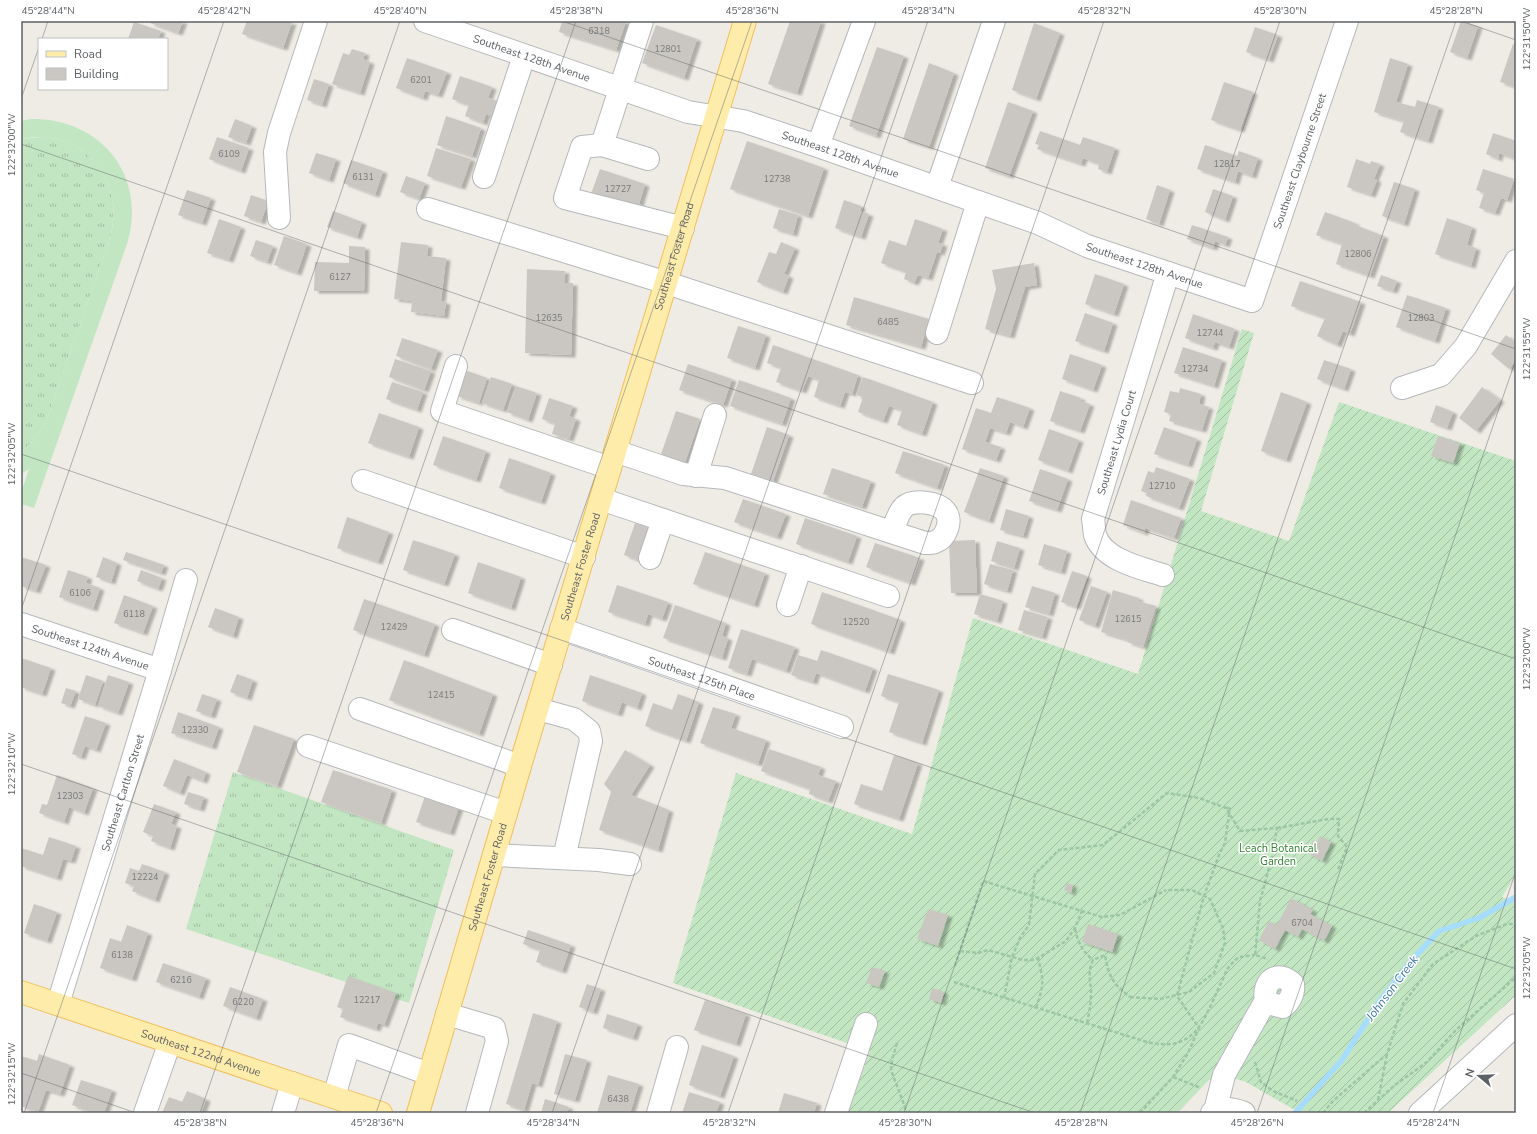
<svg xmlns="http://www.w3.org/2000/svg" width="1537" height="1134" font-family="'Nunito Sans',sans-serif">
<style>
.grass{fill:url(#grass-tufts)}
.garden{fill:url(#garden-furrows)}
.pitch{fill:#c3e6c2}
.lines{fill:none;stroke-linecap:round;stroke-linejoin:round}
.stream{stroke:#a6dcfe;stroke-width:5.5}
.building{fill:#cac7c2;filter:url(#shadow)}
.minor-casing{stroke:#b5b8bb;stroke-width:24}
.major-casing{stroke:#f0bf5d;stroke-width:24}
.path{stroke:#9bc7a5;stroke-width:2.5;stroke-dasharray:4 2;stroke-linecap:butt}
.minor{stroke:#fff;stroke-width:22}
.major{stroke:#feecaa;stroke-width:22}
.path-bridge{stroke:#9bc7a5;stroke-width:2.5;stroke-dasharray:4 2;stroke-linecap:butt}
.ticks{fill:none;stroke:#5c6165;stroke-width:1;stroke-opacity:0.45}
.labels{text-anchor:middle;stroke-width:3;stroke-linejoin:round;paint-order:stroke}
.number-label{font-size:9px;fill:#787a7c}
.street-label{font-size:11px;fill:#5c6165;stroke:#fff}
.park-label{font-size:11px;fill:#368335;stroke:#fff}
.water-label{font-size:12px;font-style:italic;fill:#3f78a7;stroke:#fff}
.neatline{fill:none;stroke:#5c6165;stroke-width:1.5}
.ticks-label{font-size:10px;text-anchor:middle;fill:#5c6165}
</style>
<defs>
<pattern id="grass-tufts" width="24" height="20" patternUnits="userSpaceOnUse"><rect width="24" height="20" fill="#c3e6c2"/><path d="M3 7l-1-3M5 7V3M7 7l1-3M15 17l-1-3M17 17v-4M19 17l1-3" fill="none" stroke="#a2bea1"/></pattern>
<pattern id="garden-furrows" width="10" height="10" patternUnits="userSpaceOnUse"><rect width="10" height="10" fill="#c3e6c2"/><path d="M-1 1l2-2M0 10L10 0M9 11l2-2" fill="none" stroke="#a2bea1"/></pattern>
<filter id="shadow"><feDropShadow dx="4.5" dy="2.5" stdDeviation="1" flood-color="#0004"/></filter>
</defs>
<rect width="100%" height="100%" fill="#efece5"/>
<!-- grass -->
<path class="grass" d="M42,137C95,141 124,188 110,238L45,425L31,443L21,452V139Z
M233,772L454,850L409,1003L186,929Z"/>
<!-- garden -->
<path class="garden" d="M1242,329L1254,333L1201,511L1289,541L1339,402L1516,461V874L1502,897L1516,902V995L1388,1113H1300L1246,1082L1236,1079L1227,1078L1209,1080L1177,1113H848L870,1051L673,983L736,773L912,834L973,618L1138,674Z"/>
<!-- pitch -->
<path class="pitch" d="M31,119C101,118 148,176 127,244L34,508L21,504V493L29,469L21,474V452L31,443L45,425L110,238C127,179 82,127 21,139V121Z"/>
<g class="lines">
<!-- stream -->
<path class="stream" d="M1295,1113L1342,1060L1379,1002L1410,962L1439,931L1479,918L1516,897"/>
</g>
<!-- building -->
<path class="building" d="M151,21H183L178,33L150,23Z
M247,21L292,22L283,48L242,34Z
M562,21H626L616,50L559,32Z
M790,21H821L797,93L768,84Z
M1461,21L1478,26L1467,58L1450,52Z
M134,22L161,31L158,39H128Z
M1034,23L1060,33L1036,99L1012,90Z
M656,25L697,39L684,78L642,63Z
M1255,27L1278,35L1269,60L1246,52Z
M1513,44L1516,45V87L1500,82Z
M877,47L904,56L876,136L849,126Z
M352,49L365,53L363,59L370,62L360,93L332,84L343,53L349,55Z
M407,58L447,72L438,95L425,91L423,98L396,88Z
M1390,58L1408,64L1396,102L1415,107L1417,100L1439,107L1428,141L1400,132L1404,121L1374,112Z
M929,63L954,73L929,147L903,139Z
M460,76L492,87L488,98L502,102L496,118L486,114L483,123L465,116L469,105L452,99Z
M314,79L329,84L322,105L307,100Z
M1224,82L1253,92L1240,130L1211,120Z
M1008,102L1033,111L1009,176L985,168Z
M446,116L481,128L472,156L437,145Z
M235,119L252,126L246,143L228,137Z
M1040,131L1080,145L1083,137L1115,148L1107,172L1098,169L1099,164L1083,158L1081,164L1037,149L1039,145L1035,144Z
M1493,133L1516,141V159L1499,153L1498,159L1486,154Z
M217,137L249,148L241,171L209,159Z
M747,141L824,168L808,216L730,189Z
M1205,145L1237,156L1239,151L1258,158L1252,176L1238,171L1235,182L1197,169Z
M436,148L471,159L461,187L427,176Z
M316,153L336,159L329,180L309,173Z
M1356,159L1370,164L1371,161L1380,164L1374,179L1377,180L1371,195L1347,187Z
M351,160L383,171L375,195L343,183Z
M600,169L645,184L639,204L643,206L641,211L591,194Z
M1483,169L1514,179L1507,200L1501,198L1495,213L1479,208L1484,193L1476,190Z
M406,176L425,183L419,199L400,192Z
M1394,182L1415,189L1404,224L1382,216Z
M1157,185L1170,190L1159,224L1146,219Z
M1213,189L1233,196L1225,220L1205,212Z
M187,190L211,198L202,223L178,215Z
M251,195L268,201L261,222L244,216Z
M844,200L861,206L860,211L869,214L861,237L835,228Z
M779,209L798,215L793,234L773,228Z
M333,211L362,222L357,237L327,227Z
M1325,212L1355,223V225L1384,236L1370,276L1336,264L1342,244L1316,235Z
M1447,218L1472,227L1467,245L1476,248L1471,266L1435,254Z
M219,219L241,227L229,260L207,253Z
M915,219L943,229L938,243L943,244L940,253L937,252L928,278L918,275L914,283L904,279L906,272L881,263L889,240L906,246Z
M1192,225L1228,237L1225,245L1215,241L1213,248L1187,239Z
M284,236L307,244L297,273L274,265Z
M256,240L273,246L267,262L250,256Z
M401,242L428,245L427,256L446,258L441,301L446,302L444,316L411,312L412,301L394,299Z
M781,242L795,248L784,274L789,276L783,292L757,282L769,252L776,254Z
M349,246L365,247L364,291H314L315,262L349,263Z
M1034,263L1037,285L1025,287L1010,336L985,329L996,289L992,270Z
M527,269L565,271L564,283H573L571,355L525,353Z
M1095,274L1124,284L1114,314L1085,304Z
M1381,275L1397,281L1393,291L1377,286Z
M1300,281L1361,302L1350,334L1343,331L1337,345L1317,336L1325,318L1291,306Z
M1407,295L1446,308L1435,341L1396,327Z
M854,297L929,319L921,347L846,325Z
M1085,313L1113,323L1104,351L1075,341Z
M1193,314L1235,329L1229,347L1215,342L1213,348L1185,338Z
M738,326L766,335L755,368L727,358Z
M1506,335L1516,343V360L1509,369L1491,354Z
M402,338L438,350L431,369L396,356Z
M773,345L858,375L852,394L845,392L840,406L814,397L819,380L808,376L802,391L776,382L781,368L767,363Z
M1183,347L1222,360L1214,386L1174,373Z
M1070,354L1102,365L1093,390L1062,379Z
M395,359L431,371L424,390L389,377Z
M1324,360L1351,369L1344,389L1317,379Z
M688,364L732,379L723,405L679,390Z
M465,370L487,378L479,403L457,396Z
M491,377L512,384L503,410L482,403Z
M863,377L933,402L922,434L897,425L902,410L889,406L883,421L858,412L863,397L856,395Z
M739,380L791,398L782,424L730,406Z
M392,382L423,392L417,410L386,399Z
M516,386L537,393L528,420L507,412Z
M1482,387L1500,400L1476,431L1459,418Z
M1180,388L1201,394L1199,404L1209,407L1202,430L1169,421L1171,414L1164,412L1170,391L1179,393Z
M1060,391L1081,398L1080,401L1090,404L1080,431L1050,421Z
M1281,392L1307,402L1286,460L1261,451Z
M997,397L1030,408L1023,427L1010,422L1006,433L990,428L985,442L1001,447L996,460L962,449L976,408L991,413Z
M549,398L573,406L569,416L576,419L569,439L552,434L555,424L542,419Z
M1436,405L1453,412L1447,428L1430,422Z
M676,411L700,419L684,465L660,457Z
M379,413L419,427L409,457L368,443Z
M767,427L789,435L773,481L751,474Z
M1164,427L1197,439L1188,465L1154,454Z
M1049,429L1079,440L1068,471L1038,460Z
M443,436L486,451L476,480L433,465Z
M1438,436L1460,443L1453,463L1431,456Z
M903,451L945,465L937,488L895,473Z
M509,458L551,473L541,502L499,488Z
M1156,467L1190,479L1179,508L1146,496L1147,493L1141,491L1148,471L1154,473Z
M832,468L871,481L862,507L823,494Z
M980,468L1004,476L989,521L964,512Z
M1040,469L1068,479L1057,510L1029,501Z
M743,499L786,514L777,537L734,522Z
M1131,500L1181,518L1174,538L1145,528L1144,533L1123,525Z
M1006,509L1029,516L1023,536L1000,530Z
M347,517L389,532L378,562L337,548Z
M805,518L857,536L848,562L796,544Z
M635,523L650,528L638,560L624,555Z
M413,540L455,554L444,584L403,570Z
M975,540L977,593H951L949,541Z
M997,541L1020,548L1014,568L991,561Z
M875,543L920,558L911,583L866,567Z
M1044,544L1067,551L1061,572L1038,565Z
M126,552L164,565L161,573L123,560Z
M705,552L765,573L754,605L693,584Z
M21,557L46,565L36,591L21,586Z
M103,557L117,563L111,582L96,577Z
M478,562L521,577L511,608L468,593Z
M990,564L1013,570L1007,591L984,584Z
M68,570L88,577L86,583L100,588L93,609L59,597Z
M141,570L162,578L158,589L137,581Z
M1072,571L1087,576L1076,607L1061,602Z
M617,585L668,602L662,619L648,614L645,624L608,612Z
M1032,586L1055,593L1049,614L1025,607Z
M1091,586L1107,592L1095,626L1079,620Z
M1113,590L1139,598L1138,601L1156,606L1143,647L1127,642L1128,640L1101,632Z
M822,592L901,620L890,652L811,624Z
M980,594L1003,601L997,621L974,614Z
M124,595L153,606L143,633L114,623Z
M364,599L435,624L424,655L353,630Z
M675,605L726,623L722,636L728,638L722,658L663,638Z
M215,608L239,617L233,636L208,627Z
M1024,610L1048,617L1042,637L1018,630Z
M741,629L795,647L786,671L752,659L747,674L728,668Z
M821,650L873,668L865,691L816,673L813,682L791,675L798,655L817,661Z
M21,658L51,668L42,694L21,687Z
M404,660L493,694L479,734L389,700Z
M237,674L253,680L247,698L230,692Z
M888,674L939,690L922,743L889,732L899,702L881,696Z
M86,675L103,681L95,705L78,699Z
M108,675L129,682L118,713L98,706Z
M590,675L642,693L637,708L622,702L618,714L582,701Z
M66,688L76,691L70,706L61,703Z
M202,694L217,699L211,716L196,711Z
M678,694L699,702L686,741L645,726L653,703L672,710Z
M713,707L736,714L731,728L766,740L758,764L700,743Z
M178,712L219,727L212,747L171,733Z
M85,716L106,723L96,750L85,746L81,757L72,754Z
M254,725L294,739L277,786L237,772Z
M769,749L821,767L818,775L836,781L828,801L809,794L810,789L761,771Z
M625,750L650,765L631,795L669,810L658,850L599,830L611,792L604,784Z
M894,755L918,763L899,819L854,804L861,784L882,791Z
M174,759L206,772L203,781L187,775L180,793L163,786Z
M333,770L392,790L381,823L321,802Z
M57,775L93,788L84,813L69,807L64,822L39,813L42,804L47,805Z
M188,792L204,797L200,809L184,804Z
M425,796L459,807L450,833L416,822Z
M154,804L176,812L171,824L177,826L170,848L151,841L153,836L143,832Z
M1320,836L1331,842L1322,861L1307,853L1313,840L1317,842Z
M49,837L76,846L71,861L63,859L57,878L21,866V848L43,855Z
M142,864L165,872L155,900L132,891L134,886L125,883L130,868L139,871Z
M1067,883L1073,885L1071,893L1064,890Z
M1291,898L1313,910L1310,914L1332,926L1324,941L1302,929L1298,937L1285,930L1275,949L1259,940L1269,921L1277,925Z
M34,904L57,912L47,941L24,933Z
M928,909L948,915L938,946L917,939Z
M1088,924L1118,934L1112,952L1082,942Z
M127,925L148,933L132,979L100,968L110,938L121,942Z
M528,930L571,945L562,971L536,962L540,950L523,944Z
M163,963L206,978L199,997L156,982Z
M872,967L885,971L879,987L866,983Z
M348,976L396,993L384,1025L378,1023L376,1029L340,1017L343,1009L337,1007Z
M587,984L601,989L593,1012L579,1007Z
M230,987L263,999L256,1018L223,1006Z
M932,988L944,992L941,1003L929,999Z
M705,1000L746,1014L736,1044L694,1030Z
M533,1013L557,1021L538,1085L532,1083L524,1110L506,1104Z
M607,1014L638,1024L633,1038L603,1028Z
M702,1045L734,1056L720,1096L689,1085Z
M39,1054L70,1065L60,1094L46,1090L38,1112L21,1106V1056L37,1061Z
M565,1054L587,1060L575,1100L554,1094Z
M608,1075L639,1084L630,1113H597Z
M81,1080L112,1090L104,1113H94L72,1105Z
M187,1091L206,1099L201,1113H162L169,1097L182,1102Z
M689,1092L720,1102L716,1113H682Z
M784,1093L817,1103L814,1113H778Z
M545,1099L569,1107L567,1113H541Z"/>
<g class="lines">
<!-- minor casing -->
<g class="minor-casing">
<g id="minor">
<path id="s1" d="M425,21L688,112L743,121L818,146L1038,223L1087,246L1252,301L1347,21"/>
<path d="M642,21L602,145L648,159"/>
<path d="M602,145L582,147L565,198L683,228"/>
<path d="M818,146L864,21"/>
<path d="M484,177L524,56"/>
<path d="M937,187L994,21"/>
<path d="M428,209L667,283L972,383"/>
<path d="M279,218L275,152L279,133L316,21"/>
<path d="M937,333L978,202"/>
<path d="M456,366L442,411L610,468"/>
<path d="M1402,388L1441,375L1466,346L1516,261"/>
<path d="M615,451L683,474L725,478L925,543C928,543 932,543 935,542C946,538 953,521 945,511C938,502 913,499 904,507C898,513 895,524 892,532"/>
<path d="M696,476L715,415"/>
<path d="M363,481L584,557"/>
<path d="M601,499L888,596"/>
<path d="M650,558L663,520"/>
<path id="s2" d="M1163,575C1141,568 1103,560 1095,535C1094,530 1094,524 1093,519L1168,273"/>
<path d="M788,605L801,566"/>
<path id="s3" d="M21,624L160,670"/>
<path id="s4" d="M561,629L842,727"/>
<path d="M453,630L551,665"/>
<path d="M360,709L520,766"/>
<path d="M538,709L574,719L589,731L591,741L564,858"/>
<path d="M308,746L506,813"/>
<path d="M494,855L599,860L630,864"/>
<path id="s5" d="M58,1004L160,670L186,580"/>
<path d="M447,1014L494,1028L497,1041L477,1113"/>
<path d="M334,1097L349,1045L429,1074"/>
<path d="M1215,1111L1224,1075L1266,1000C1262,981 1278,969 1293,984C1294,993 1290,1001 1283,1007L1271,1004L1266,1000"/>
<path d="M145,1113L170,1042"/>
<path d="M283,1113L292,1083"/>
<path d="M658,1113L677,1047"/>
<path d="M836,1113L866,1024"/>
<path d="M1212,1113C1222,1107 1234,1109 1244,1113"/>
<path d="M1420,1113L1516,1025"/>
</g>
</g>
<!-- major casing -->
<g class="major-casing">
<g id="major">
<path id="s6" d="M21,992L381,1113"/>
<path id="s7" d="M418,1113L520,766L745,21"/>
</g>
</g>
<!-- path -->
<path class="path" d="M1277,828L1328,819H1339L1338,836L1347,847L1338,870
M1075,929C1078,942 1082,951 1093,960
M960,951L978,953L988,950L1023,960H1032L1038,958L1066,941L1075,928L1082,911
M955,966L983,881L1102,917L1120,915L1166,890
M954,982L1147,1042C1195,1053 1203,1022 1220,985C1223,980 1225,973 1228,968C1231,964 1235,960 1239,957L1255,955
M1004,998L1012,957L1020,938L1029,925L1035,874L1059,850L1103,845L1167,793L1199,798L1226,808L1240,831L1277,828L1271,861L1260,901L1255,955L1268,959
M1036,1008C1044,984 1044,982 1038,958
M1087,1023C1089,1014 1091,1004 1091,994C1091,981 1087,973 1093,960L1105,955C1109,977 1112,983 1130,997
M897,1043L892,1060L891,1070L905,1107V1113
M1255,1062L1261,1082L1273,1091L1297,1101
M1173,1077L1201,1088
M1378,1100L1387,1054
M1140,1113L1173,1077L1188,1053L1199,1028L1177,996L1204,896L1219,855L1225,843L1230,807L1226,808
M1323,1113L1333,1101L1387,1054L1403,1004L1433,964L1476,936L1507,924H1516
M1364,1113L1395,1085L1427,1062L1456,1030L1516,977"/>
<!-- minor -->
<use href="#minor" class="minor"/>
<!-- major -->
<use href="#major" class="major"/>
<!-- path-bridge -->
<path class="path-bridge" d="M1130,997L1160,999L1189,992L1214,973L1225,943L1223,928L1210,899L1192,890H1166"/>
</g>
<!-- ticks -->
<path class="ticks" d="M562,21L1516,349M1461,21L1516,40M42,39L48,21M21,99L39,47M21,144L1516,659M21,454L1516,969M21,610L224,21M21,764L1035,1113M21,1073L136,1113M24,1113L400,21M200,1113L576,21M376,1113L752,21M552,1113L928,21M728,1113L1104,21M904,1113L1280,21M1080,1113L1456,21M1257,1113L1516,359M1433,1113L1516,871"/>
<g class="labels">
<!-- number labels -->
<g class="number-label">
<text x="599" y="34">6318</text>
<text x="668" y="52">12801</text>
<text x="421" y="83">6201</text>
<text x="229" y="157">6109</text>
<text x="1227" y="167">12817</text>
<text x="363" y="180">6131</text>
<text x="777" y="182">12738</text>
<text x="618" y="192">12727</text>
<text x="1358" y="257">12806</text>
<text x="340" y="280">6127</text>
<text x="549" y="321">12635</text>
<text x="1421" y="321">12803</text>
<text x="888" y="325">6485</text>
<text x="1210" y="336">12744</text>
<text x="1195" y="372">12734</text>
<text x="1162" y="489">12710</text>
<text x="80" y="596">6106</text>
<text x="134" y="617">6118</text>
<text x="1128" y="622">12615</text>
<text x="856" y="625">12520</text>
<text x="394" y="630">12429</text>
<text x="441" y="698">12415</text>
<text x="195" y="733">12330</text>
<text x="70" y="799">12303</text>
<text x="145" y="880">12224</text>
<text x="1302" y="926">6704</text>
<text x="122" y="958">6138</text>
<text x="181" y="983">6216</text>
<text x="367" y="1003">12217</text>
<text x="243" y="1005">6220</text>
<text x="618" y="1102">6438</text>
</g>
<!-- street labels -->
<g class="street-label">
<text dy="4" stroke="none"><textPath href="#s1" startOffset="113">Southeast 128th Avenue</textPath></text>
<text dy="4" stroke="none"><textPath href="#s1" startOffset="437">Southeast 128th Avenue</textPath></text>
<text dy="4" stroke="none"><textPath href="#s1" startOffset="1022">Southeast Claybourne Street</textPath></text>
<text dy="4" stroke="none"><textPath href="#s7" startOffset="894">Southeast Foster Road</textPath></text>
<text dy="4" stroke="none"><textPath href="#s1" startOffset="761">Southeast 128th Avenue</textPath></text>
<text dy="4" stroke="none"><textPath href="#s2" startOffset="178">Southeast Lydia Court</textPath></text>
<text dy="4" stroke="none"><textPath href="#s7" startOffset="570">Southeast Foster Road</textPath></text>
<text dy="4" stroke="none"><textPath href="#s3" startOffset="73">Southeast 124th Avenue</textPath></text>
<text dy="4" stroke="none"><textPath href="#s4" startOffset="149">Southeast 125th Place</textPath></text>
<text dy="4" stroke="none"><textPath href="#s5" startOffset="221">Southeast Carlton Street</textPath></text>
<text dy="4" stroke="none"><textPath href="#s7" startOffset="246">Southeast Foster Road</textPath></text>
<text dy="4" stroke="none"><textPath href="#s6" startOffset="190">Southeast 122nd Avenue</textPath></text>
</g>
<!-- park labels -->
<g class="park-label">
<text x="1278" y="852">Leach Botanical<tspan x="1278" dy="13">Garden</tspan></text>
</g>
<!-- water labels -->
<g class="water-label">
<text transform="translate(1392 988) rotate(-53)" y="4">Johnson Creek</text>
</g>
</g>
<!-- border -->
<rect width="1537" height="1134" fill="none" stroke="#ffffff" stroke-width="44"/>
<!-- legend -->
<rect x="38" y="38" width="130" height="52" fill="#ffffff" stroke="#bec0c1"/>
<rect x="46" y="51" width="20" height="6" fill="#feecaa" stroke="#bec0c1"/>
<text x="74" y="58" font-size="12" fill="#5c6165">Road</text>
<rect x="46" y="68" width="20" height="12" fill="#cac7c2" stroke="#bec0c1"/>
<text x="74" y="78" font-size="12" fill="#5c6165">Building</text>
<!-- north arrow -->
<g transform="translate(1479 1076) rotate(289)" stroke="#ffffff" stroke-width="3" paint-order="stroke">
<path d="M0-3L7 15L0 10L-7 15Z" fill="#5c6165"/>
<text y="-6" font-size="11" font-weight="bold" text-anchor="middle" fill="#5c6165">N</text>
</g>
<rect x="22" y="22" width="1493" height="1090" class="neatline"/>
<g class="ticks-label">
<text x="48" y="14">45°28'44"N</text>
<text x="224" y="14">45°28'42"N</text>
<text x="400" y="14">45°28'40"N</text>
<text x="576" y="14">45°28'38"N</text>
<text x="752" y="14">45°28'36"N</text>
<text x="928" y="14">45°28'34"N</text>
<text x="1104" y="14">45°28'32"N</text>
<text x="1280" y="14">45°28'30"N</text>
<text x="1456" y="14">45°28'28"N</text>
<text transform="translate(1526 39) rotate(-90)" y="4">122°31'50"W</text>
<text transform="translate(11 145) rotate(-90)" y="4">122°32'00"W</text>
<text transform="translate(1526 349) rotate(-90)" y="4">122°31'55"W</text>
<text transform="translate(11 454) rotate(-90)" y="4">122°32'05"W</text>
<text transform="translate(1526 659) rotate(-90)" y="4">122°32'00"W</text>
<text transform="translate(11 764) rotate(-90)" y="4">122°32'10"W</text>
<text transform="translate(1526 968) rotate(-90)" y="4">122°32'05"W</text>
<text transform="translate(11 1074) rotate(-90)" y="4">122°32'15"W</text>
<text x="200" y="1126">45°28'38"N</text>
<text x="377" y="1126">45°28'36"N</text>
<text x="553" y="1126">45°28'34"N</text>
<text x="729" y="1126">45°28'32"N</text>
<text x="905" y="1126">45°28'30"N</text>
<text x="1081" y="1126">45°28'28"N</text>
<text x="1257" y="1126">45°28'26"N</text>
<text x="1433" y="1126">45°28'24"N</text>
</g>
</svg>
